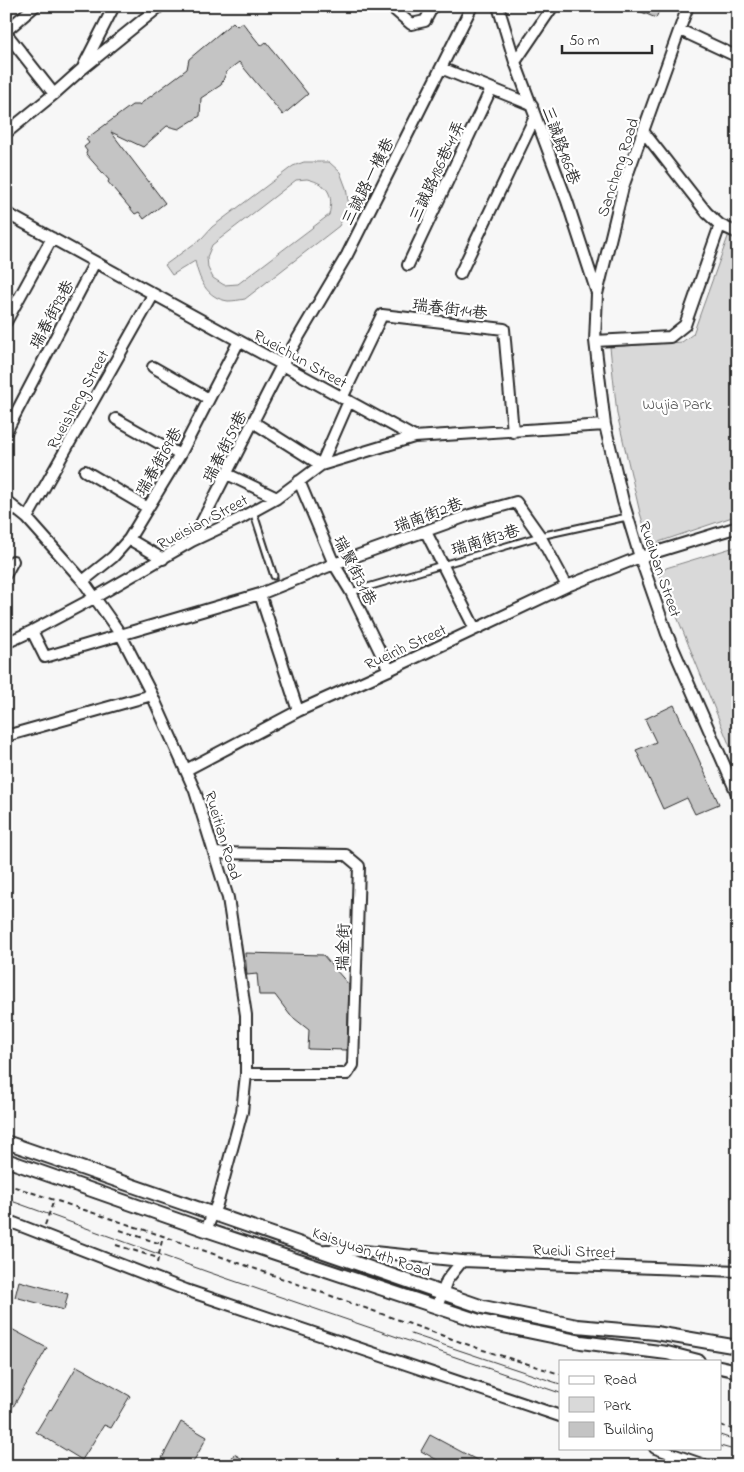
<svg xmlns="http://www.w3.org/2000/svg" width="744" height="1472" font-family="'Indie Flower','LXGW WenKai TC',sans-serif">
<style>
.green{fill:#d9d9d9;stroke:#828282;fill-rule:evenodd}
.building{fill:#c4c4c4;stroke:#2b2b2b}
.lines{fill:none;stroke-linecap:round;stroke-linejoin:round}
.service-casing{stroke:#2b2b2b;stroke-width:9}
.minor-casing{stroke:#2b2b2b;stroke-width:14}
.tertiary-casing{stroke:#2b2b2b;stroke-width:16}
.path{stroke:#2b2b2b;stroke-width:2;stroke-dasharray:5 4;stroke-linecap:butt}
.service{stroke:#fff;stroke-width:5}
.minor{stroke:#fff;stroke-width:10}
.tertiary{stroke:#fff;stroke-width:12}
.tram{stroke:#2b2b2b;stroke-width:1}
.labels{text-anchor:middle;stroke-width:4.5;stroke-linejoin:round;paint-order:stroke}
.street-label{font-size:16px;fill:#2b2b2b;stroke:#fff}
.park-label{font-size:16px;fill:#565656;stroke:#fff}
</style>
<rect width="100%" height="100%" fill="#f7f7f7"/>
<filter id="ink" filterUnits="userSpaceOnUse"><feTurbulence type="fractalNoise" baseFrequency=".02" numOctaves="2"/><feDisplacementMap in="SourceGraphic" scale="10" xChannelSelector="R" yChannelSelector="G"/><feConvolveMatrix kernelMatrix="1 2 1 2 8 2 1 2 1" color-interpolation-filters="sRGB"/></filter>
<g filter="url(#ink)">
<!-- green -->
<path class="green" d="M304,162H329L340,172L346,188L349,206L339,226L245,299C240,300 233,301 228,301C206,298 199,279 195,261L172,275L165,265L202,238L212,227L293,166ZM307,179C328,184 334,194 329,215L238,284L224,285L213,278L208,268L207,257L212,245L296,180Z
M729,234L738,239V515L650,545L640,513L617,414L610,347L682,342L693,334Z
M738,546V766L660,575L666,568Z"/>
<!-- building -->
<path class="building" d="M627,6H661L656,18Z
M233,22L237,26L242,22L261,46L266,42L308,94L283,115L239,62L227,71L221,85L201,98L200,116L179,129L167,126L143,147L111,132L165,203L144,219L139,212L135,214L108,182L109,180L86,154L87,151L84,147L89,143L86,139L132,105H139L187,69L189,59Z
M674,705L719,804L695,814L687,798L663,809L636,750L656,742L645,719Z
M245,953L323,955L349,985L347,1050L308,1049L309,1030L290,1015L275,995H259L257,974L247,975Z
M19,1281L68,1294L64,1310L15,1297Z
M6,1326L47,1348L6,1419Z
M77,1366L130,1396L111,1428L104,1425L82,1460L36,1432L50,1409L51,1410Z
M181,1422L207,1437L191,1466H158Z
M430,1435L488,1466H448L421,1451Z
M234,1454L255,1466H228Z"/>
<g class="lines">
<!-- service casing -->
<g class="service-casing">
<path id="service" d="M253,511L274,576
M351,592L540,536L627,517"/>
</g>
<!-- minor casing -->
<g class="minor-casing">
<path id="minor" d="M390,6L411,24L425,21L433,6
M498,6L515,62L567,201L597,293
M688,6L623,187L597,294L595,341L605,425L623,501L640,557L667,634L738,796
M680,30L738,57
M6,31L35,6
M6,33L54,94
M515,62L553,6
M84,65L114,6
M441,68L532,105
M643,131L707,213L720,225L738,233
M6,133L54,94L82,69L160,6
M6,213L414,437L605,425
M408,265L491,89
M460,274L535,117
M6,322L52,238
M595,341L670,337L685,325L720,225
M153,367L209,399
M342,398L382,315L504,329L513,432
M116,419L180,455
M253,422L321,465L349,401
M6,432L95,262
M85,471L148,508
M227,474L277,498
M299,481L334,564L351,592L389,670
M6,501L27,518L83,581L121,635L152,695L195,791L228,898L246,1015V1074L242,1112L217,1204L206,1230
M27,518L153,295
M426,532L475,629
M129,539L163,559
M192,541L282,365L347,255L472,6
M6,574L13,561
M83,581L113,557L129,539L180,455L239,341
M260,594L334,564L470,515L516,502L540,536L567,586
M32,631L45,657L260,594L298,711
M6,643L32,631L94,598L192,541L239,519L277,498L321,465L414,437
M6,736L152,695
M186,770L298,711L389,670L567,586L640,557L738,527
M214,853L346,855L359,866L353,1065L347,1074H246
M6,1220L186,1290L560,1416
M326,1250L364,1251L462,1261
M437,1307L447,1280L462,1261L738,1271
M655,1448L707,1466"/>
</g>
<!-- tertiary casing -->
<g class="tertiary-casing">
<path id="tertiary" d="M6,1142L483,1307L577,1326L656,1333L738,1347
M6,1160L206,1230L479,1321L581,1342L667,1353L698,1361
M720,1367L738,1371"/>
</g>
<!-- path -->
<path class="path" d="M6,1184L163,1236L483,1350L560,1374
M45,1225L54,1200
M120,1230L161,1244
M116,1245L158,1258
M157,1263L163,1236
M720,1425L738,1431"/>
<!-- service -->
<use href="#service" class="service"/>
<!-- minor -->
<use href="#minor" class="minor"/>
<!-- tertiary -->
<use href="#tertiary" class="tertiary"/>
<!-- tram -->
<path class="tram" d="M6,1199L208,1272L560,1393
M411,1334L560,1384
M720,1435L738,1441
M720,1446L738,1451"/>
</g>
</g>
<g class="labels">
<!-- street labels -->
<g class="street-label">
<text transform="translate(562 145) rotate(70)" y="6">三誠路186巷</text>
<text transform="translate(617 167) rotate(-72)" y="6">Sancheng Road</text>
<text transform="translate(436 171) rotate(-65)" y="6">三誠路186巷41弄</text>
<text transform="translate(367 181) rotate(-63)" y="6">三誠路一橫巷</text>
<text transform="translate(450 308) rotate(7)" y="6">瑞春街14巷</text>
<text transform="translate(51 314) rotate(-62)" y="6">瑞春街93巷</text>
<text transform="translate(301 358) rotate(29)" y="6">Rueichun Street</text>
<text transform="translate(77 399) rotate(-61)" y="6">Rueisheng Street</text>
<text transform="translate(224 446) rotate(-63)" y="6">瑞春街59巷</text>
<text transform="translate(158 461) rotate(-60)" y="6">瑞春街69巷</text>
<text transform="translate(428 514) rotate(-20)" y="6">瑞南街2巷</text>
<text transform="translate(202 521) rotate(-28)" y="6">Rueisian Street</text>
<text transform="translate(485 539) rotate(-17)" y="6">瑞南街3巷</text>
<text transform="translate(661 569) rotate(71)" y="6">RueiNan Street</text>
<text transform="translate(356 570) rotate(63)" y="6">瑞賢街31巷</text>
<text transform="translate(405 646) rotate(-25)" y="6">Rueirih Street</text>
<text transform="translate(224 835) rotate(73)" y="6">Rueitian Road</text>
<text transform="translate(342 947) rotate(-88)" y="6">瑞金街</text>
<text transform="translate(574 1250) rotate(2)" y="6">RueiJi Street</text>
<text transform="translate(372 1251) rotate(19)" y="6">Kaisyuan 4th Road</text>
</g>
<!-- park labels -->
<g class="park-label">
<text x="677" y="409">Wujia Park</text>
</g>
</g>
<!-- margin -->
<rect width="744" height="1472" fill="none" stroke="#fff" stroke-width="25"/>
<rect x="12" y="12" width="719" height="1447" fill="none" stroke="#2b2b2b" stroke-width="2" filter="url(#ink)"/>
<!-- legend -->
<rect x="559" y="1360" width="162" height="90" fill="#ffffff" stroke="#aaaaaa"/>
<rect x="569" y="1376" width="25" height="8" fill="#ffffff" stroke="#aaaaaa"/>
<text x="604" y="1384" font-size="15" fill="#2b2b2b">Road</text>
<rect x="569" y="1397" width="25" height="15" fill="#d9d9d9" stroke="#aaaaaa"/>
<text x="604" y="1410" font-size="15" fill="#2b2b2b">Park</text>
<rect x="569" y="1422" width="25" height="15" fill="#c4c4c4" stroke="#aaaaaa"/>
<text x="604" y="1434" font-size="15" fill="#2b2b2b">Building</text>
<!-- scale -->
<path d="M562 45v8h90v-8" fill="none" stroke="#2b2b2b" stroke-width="2.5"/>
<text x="569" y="45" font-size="15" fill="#2b2b2b" stroke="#ffffff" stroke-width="4" paint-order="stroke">50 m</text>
</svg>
